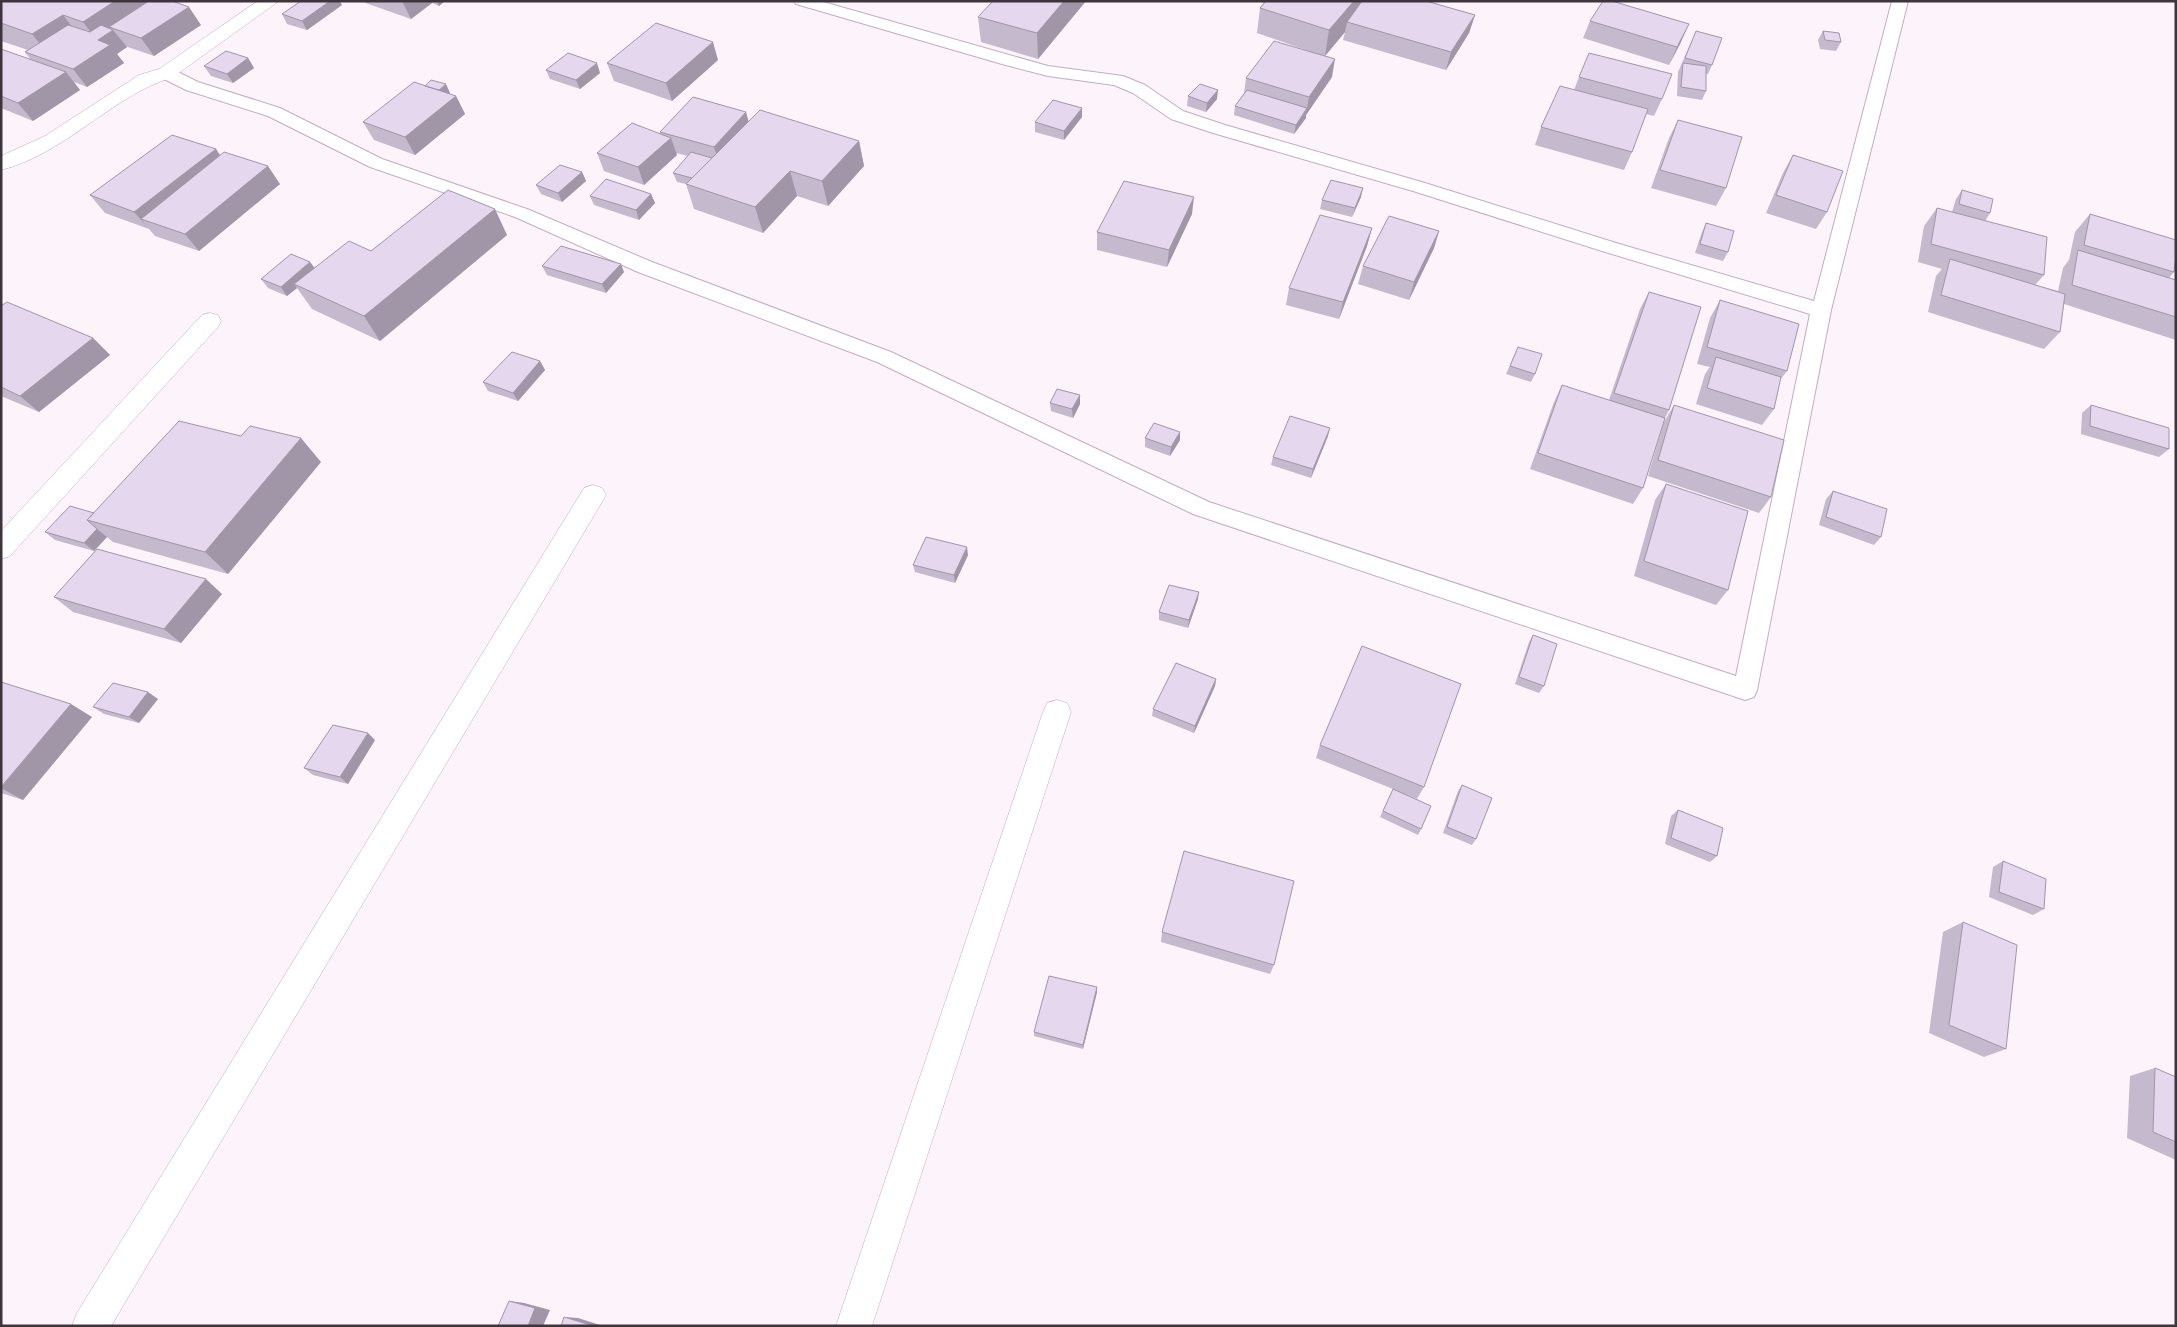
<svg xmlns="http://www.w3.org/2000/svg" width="2177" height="1327" font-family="Ubuntu,sans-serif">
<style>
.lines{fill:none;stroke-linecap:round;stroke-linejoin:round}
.service-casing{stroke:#c2adbf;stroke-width:2}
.minor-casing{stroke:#c2adbf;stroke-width:1}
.service{fill:#fff;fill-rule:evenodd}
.minor{fill:#fff;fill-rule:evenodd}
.wall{fill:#c5b9cd}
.shaded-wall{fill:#a096a7}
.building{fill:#e5d7ee;stroke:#a096a7}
</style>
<rect width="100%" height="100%" fill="#fcf3fb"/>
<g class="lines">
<!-- service casing -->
<g class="service-casing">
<path id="service" d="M794,1H820L1048,66L1123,76L1145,85L1183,111L1225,125L1425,183L1616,243L1814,301L1892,1H1908L1831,310L1757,690L1754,697L1745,700L1193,514L877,362L638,272L515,217L370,167L268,116L186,90L160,77L158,73L160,69H172L198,82L280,108L382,159L527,209L652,262L891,352L1209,502L1736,676L1810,314L1602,251L1413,191L1213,133L1171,119L1133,93L1114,85L1048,76L1002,64L796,4Z"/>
</g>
<!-- minor casing -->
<g class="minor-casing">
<path id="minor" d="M258,1H279L173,77C113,95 65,154 1,170V156L45,136L139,75L159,69Z
M210,313L218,315L221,321L218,327L10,556L1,559V531L202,315Z
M593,485L602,488L606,495L602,502L111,1326H72L77,1313L584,488Z
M1057,700L1067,703L1071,712L872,1326H836L1043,712L1047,703Z"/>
</g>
<!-- service -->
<use href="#service" class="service"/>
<!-- minor -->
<use href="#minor" class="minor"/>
</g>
<!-- wall -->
<path class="wall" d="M1,1L201,25L154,56L125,46L127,47L117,54L124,63L87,87L74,82L80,90L33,121L1,108V49L31,60L25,52L28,50L1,41Z
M360,1H445L439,6L432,3L411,19Z
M1086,1L1038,59L981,42L978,17Z
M1261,1H1426L1475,15L1469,33L1446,70L1343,40L1345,32L1325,56L1332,77L1306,115V118L1294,134L1234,115L1235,106L1244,93L1246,78L1323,56L1257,33L1260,8L1264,3L1261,2Z
M342,5L307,30L287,24L282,14Z
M1590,21L1681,42L1669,65L1583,38Z
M1696,31L1712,65L1708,74H1706V91L1702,100L1677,96L1678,72Z
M1823,31L1841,42L1836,51L1820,49L1818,40Z
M248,58L254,68L233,83L211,76L204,66Z
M718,60L672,101L614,81L607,63Z
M546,70L600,73L580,89L550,79Z
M1579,77L1662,99L1654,116L1646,114L1632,152L1624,170L1535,145L1541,127L1574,90Z
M450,93V94L456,96L465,114L415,155L374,140L363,122Z
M1188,96L1217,99L1206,112L1187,106Z
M1082,117L1064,140L1035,132V122Z
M1678,120L1726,188L1716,206L1651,188L1669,138Z
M749,121L859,141L864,166L828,206L797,196L763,233L694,209L686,184L677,182L673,173L688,156L676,153L677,155L644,185L604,171L597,153L660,134V132Z
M216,149L220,156L280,184L199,251L155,236L149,229L105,213L90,195Z
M1793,155L1827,212L1816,229L1766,213L1783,173Z
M582,172L586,181L562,202L541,194L536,185Z
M1962,190L1990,213L1985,221L2044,275L2035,285L2058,291L2063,268L2069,260L2075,232L2090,214L2174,272L2169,278L2176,280V340L2064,304L2060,332L2044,349L1928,312L1936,276L1942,269L1918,262L1924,226L1937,208L1952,212L1956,199Z
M651,194L655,203L639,220L594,205L590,196Z
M1361,197L1352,217L1320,209L1322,200Z
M1192,214L1167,267L1097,250V232Z
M1706,223L1728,252L1723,261L1695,253L1702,232Z
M1372,228L1367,246L1339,319L1286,305L1289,288Z
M1439,231L1434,248L1409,300L1358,284L1363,266Z
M507,235L380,341L312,309L297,288L287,296L268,288L261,279L315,268Z
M542,266L624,272L606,293L547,275Z
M1649,292L1669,410L1665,418L1643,488L1633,504L1530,469L1554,402L1562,385L1609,400L1640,309Z
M1720,300L1787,371L1780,380L1774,409L1762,425L1696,404L1705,374L1710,367L1697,364L1710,318Z
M1,306L93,338L110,355L39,412L1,396Z
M1518,347L1535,374L1531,382L1506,374Z
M540,361L545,370L518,401L488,391L483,382Z
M1050,403L1080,404L1073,418L1051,411Z
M1674,405L1771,497L1759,513L1648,476L1664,422Z
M2091,405L2169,449L2159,457L2081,434L2082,413Z
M1180,432V440L1170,456L1145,447V438Z
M1328,436L1311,478L1271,465L1273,457Z
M321,462L228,574L113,542L107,537L94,551L55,540L45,532L94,513Z
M1666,484L1728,590L1716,605L1634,576L1655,500Z
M1833,491L1881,537L1874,545L1819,525L1826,499Z
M968,555L955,583L915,572L913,565Z
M222,594L181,643L73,612L54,597Z
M1198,599L1188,628L1159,620V612Z
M1533,635L1544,686L1539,693L1515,684L1529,642Z
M1216,679L1215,686L1194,733L1152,716L1153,709Z
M1,682L92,717L23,800L1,793Z
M158,699L139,723L104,714L93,707Z
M375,740L348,784L313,775L304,768Z
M1320,745L1424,787L1417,799L1405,794L1421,829L1418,835L1380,817L1393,789L1316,758Z
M1462,785L1476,839L1472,845L1443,833L1458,791Z
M1678,810L1717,856L1710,862L1665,844L1671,816Z
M2003,861L2044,909L2033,915L1989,897L1993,867Z
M1963,922L2006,1049L1984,1057L1929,1033L1943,932Z
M1162,932L1274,965L1270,974L1161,942Z
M1097,987V992L1083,1049L1034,1036V1032Z
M2155,1068L2176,1077V1160L2127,1138L2130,1076Z"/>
<!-- shaded-wall -->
<path class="shaded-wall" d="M115,1H149L109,27L112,31L113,30L127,47L117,54L124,63L87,87L73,69L102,47L83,22Z
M330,1H340L342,5L307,30L302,21Z
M402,1H431L432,3L411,19Z
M437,1H445L439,6Z
M1064,1H1086L1038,59L1037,33Z
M1354,1H1371L1347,22L1345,32L1325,56L1329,30Z
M189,7L201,25L154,56L141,38Z
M63,15L82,40L52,59L32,34Z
M1475,15L1469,33L1446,70L1451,52Z
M1689,24L1681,42L1669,65L1677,47Z
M713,42L718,60L672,101L666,83Z
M248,58L254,68L233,83L227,74Z
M1335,59L1332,77L1306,115V118L1294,134L1296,125L1307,109L1309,97Z
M597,63L600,73L580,89L576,80Z
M66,72L80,90L33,121L18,103Z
M446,84L450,93L441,102L436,93Z
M1218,90L1217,99L1206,112L1207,103Z
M456,96L465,114L415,155L405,137Z
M1082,108V117L1064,140V131Z
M746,112L751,130L720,165L714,147Z
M671,138L677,155L644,185L638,167Z
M859,141L864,166L828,206L822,181Z
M216,149L228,167L141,219L149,229L134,212Z
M268,166L280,184L199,251L185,234Z
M790,171L797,196L763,233L755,207Z
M582,172L586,181L562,202L558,193Z
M1363,188L1361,197L1352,217L1355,208Z
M651,194L655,203L639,220L636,210Z
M1194,197L1192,214L1167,267L1169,250Z
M495,209L507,235L380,341L364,316Z
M1372,228L1367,246L1339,319L1343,302Z
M1439,231L1434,248L1409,300L1414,282Z
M310,262L317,271L294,284L297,288L287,296L281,287Z
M621,264L624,272L606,293L602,284Z
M93,338L110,355L39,412L20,396Z
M540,361L545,370L518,401L513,393Z
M1080,395V404L1073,418L1072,409Z
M1330,428L1328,436L1311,478L1313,469Z
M1180,432V440L1170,456L1171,447Z
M301,438L321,462L228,574L205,552Z
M97,529L107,537L94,551L84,543Z
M967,547L968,555L955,583L954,575Z
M206,579L222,594L181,643L164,629Z
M1199,592L1198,599L1188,628L1189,620Z
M1216,679L1215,686L1194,733L1195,726Z
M148,692L158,699L139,723L129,717Z
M71,704L92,717L23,800L1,788Z
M368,733L375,740L348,784L340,777Z
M1097,987V992L1083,1049V1045Z
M509,1301L524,1303L550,1310L543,1326H528Z
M564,1317L578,1318L603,1326H594Z"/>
<!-- building -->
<path class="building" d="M1,1H115L83,22L63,15L32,34L1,23Z
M149,1H172L189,7L141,38L109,27Z
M301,1H330L302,21L282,14Z
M993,1H1064L1037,33L978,17Z
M1266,1H1354L1329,30L1260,8Z
M1362,1H1426L1475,15L1451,52L1347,22Z
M1603,1H1612L1689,24L1677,47L1590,21Z
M656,23L713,42L666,83L607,63Z
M68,25L90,32L101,25L113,30L98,40L110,45L73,69L25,52Z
M1696,31L1722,38L1712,65L1685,58Z
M1823,31L1839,33L1841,42L1825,40Z
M1274,41L1335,59L1309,97L1246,78Z
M1,49L66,72L18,103L1,96Z
M226,51L248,58L227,74L204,66Z
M568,53L597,63L576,80L546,70Z
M1589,53L1672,74L1662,99L1579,77Z
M1683,63L1706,66V91L1681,87Z
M431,80L446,84L439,90L425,86Z
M414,82L456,96L405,137L363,122Z
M1200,84L1218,90L1207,103L1188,96Z
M1560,86L1648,109L1632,152L1541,127Z
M1247,90L1307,108L1296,125L1235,106Z
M693,97L746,112L714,147L660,132Z
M1053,100L1082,108L1064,131L1035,122Z
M760,110L859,141L822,181L790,171L755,207L686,184Z
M1678,120L1742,137L1726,188L1660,170Z
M632,123L671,138L638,167L597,153Z
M172,135L216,149L134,212L90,195Z
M224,152L268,166L185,234L141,219Z
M691,152L712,158L692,178L673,173Z
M1793,155L1843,171L1827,212L1776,195Z
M560,165L582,172L558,193L536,185Z
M606,179L651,194L636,210L590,196Z
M1331,180L1363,188L1355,208L1322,200Z
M1124,181L1194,197L1169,250L1097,232Z
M448,190L495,209L364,316L294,284L349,241L371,251Z
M1962,190L1993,199L1990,213L1959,204Z
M1937,208L2047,237L2044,275L1931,244Z
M2090,214L2176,240V256L2174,272L2084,245Z
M1320,215L1372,228L1343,302L1289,288Z
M1389,216L1439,231L1414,282L1363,266Z
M1706,223L1734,231L1728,252L1700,244Z
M561,246L621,264L602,284L542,266Z
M2078,250L2176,280V317L2072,285Z
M291,254L310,262L281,287L261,279Z
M1950,259L2065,294L2060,332L1941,295Z
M1649,292L1701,307L1669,410L1614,393Z
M1720,300L1799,324L1787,371L1707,347Z
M7,302L93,338L20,396L1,387V306Z
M1518,347L1542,354L1535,374L1510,366Z
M512,352L540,361L513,393L483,382Z
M1716,357L1781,377L1774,409L1707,388Z
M1562,385L1665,418L1643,488L1538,453Z
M1057,389L1080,395L1072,409L1050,403Z
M1674,405L1784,440L1771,497L1658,460Z
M2091,405L2169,428V449L2090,426Z
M1290,416L1330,428L1313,469L1273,457Z
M179,421L241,436L250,426L301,438L205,552L87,520Z
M1154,423L1180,432L1171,447L1145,438Z
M1666,484L1748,511L1728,590L1644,561Z
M1833,491L1887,509L1881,537L1826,517Z
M70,506L94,513L87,520L97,529L84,543L45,532Z
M926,537L967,547L954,575L913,565Z
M97,549L206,579L164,629L54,597Z
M1169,585L1199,592L1189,620L1159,612Z
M1533,635L1557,644L1544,686L1519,677Z
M1362,646L1461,684L1424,787L1320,745Z
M1176,663L1216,679L1195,726L1153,709Z
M1,682L71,704L1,787Z
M113,683L148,692L129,717L93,707Z
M333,725L368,733L340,777L304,768Z
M1462,785L1492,798L1476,839L1447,827Z
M1393,789L1431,806L1421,829L1383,811Z
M1678,810L1723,828L1717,856L1671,838Z
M1184,851L1294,881L1274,965L1162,932Z
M2003,861L2046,879L2044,909L1999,892Z
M1963,922L2017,945L2006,1049L1949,1025Z
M1049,976L1097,987L1083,1045L1034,1032Z
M2155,1068L2176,1077V1142L2153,1132Z
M509,1301L535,1308L528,1326H498Z
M564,1317L594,1326H561Z"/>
<!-- border -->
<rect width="2177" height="1327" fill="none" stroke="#3e353c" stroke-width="5"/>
</svg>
